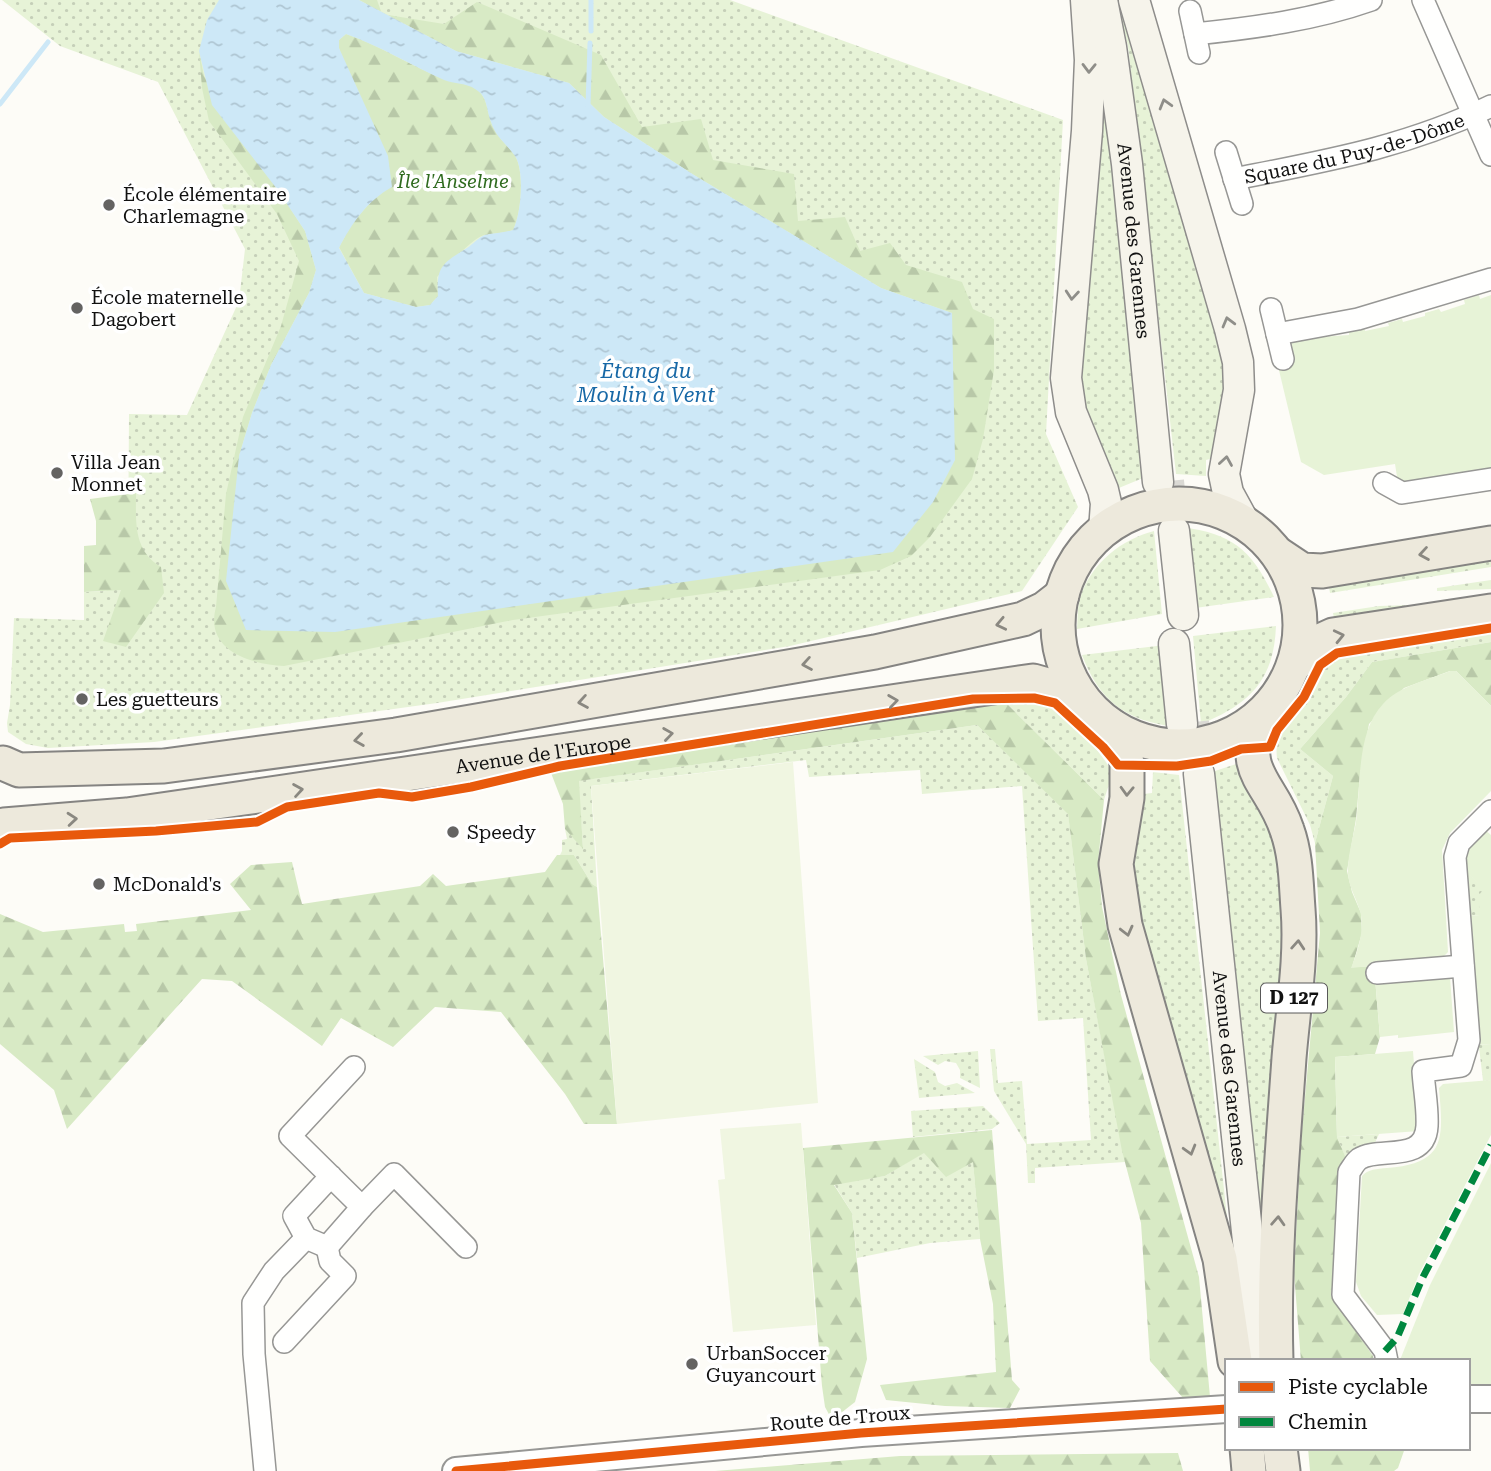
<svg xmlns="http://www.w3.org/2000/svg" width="1491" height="1471" font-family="'Roboto Serif',serif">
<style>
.grass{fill:url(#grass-dots)}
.forest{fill:url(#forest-firs)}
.garden{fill:#e7f3d7}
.pitch{fill:#f0f6e1}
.water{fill:url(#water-ripples);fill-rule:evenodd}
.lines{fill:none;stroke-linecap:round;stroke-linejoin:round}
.stream{stroke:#cde8f7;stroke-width:5}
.secondary-tunnel{stroke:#dad9d4;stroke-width:30;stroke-dasharray:30 15;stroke-linecap:butt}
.minor-casing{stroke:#979795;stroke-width:24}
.tertiary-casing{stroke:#979795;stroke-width:30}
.secondary-casing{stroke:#8e8d8b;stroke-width:33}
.primary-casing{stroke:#858482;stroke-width:37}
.minor{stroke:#fffffe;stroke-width:21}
.tertiary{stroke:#fffffe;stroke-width:26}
.secondary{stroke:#f6f4eb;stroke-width:30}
.primary{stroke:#ede9dc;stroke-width:33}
.quiet{stroke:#00873e;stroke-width:7;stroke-dasharray:14 7;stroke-linecap:butt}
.cycleway-casing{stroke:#fff;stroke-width:13}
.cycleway{stroke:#e8590c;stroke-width:9}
.oneway{stroke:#8f8e89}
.oneway2{stroke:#8a8881}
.poi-dot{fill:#646362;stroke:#fff;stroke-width:2.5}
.labels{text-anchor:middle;stroke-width:7;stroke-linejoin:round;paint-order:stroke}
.shield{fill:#fff;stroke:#585858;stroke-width:2}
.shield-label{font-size:18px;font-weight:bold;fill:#111}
.street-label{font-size:19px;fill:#111;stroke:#fff}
.park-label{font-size:19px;font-style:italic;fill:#2f6b1f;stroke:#fff}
.poi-label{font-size:19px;fill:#111;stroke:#fff;text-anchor:start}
.water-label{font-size:21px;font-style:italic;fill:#1768a6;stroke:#fff}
</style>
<defs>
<pattern id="grass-dots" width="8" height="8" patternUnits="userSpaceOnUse" patternTransform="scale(1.75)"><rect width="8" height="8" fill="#e7f3d7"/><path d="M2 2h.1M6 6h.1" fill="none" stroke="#c5cfb8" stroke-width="1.8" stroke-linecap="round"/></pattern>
<pattern id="forest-firs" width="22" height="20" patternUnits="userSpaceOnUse" patternTransform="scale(1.75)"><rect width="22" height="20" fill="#d8eac5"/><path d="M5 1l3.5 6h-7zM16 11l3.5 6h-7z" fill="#b8c8a8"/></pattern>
<pattern id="water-ripples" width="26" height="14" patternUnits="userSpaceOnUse" patternTransform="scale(1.75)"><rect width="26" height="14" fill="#cde8f7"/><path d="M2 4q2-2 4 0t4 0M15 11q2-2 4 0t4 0" fill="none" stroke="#afc6d3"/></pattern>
</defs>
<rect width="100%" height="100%" fill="#fdfcf7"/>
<!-- grass -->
<path class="grass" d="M2,0H730L1063,120L1046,434L1078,507L1022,591L790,646L437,703L154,742L48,748L26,744L8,732L7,723L10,705L14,618L84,620V592L106,591L128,561L129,414L187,415L239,301L245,249L158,82L60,46Z
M1117,0H1121L1225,354L1226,397L1214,458L1206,460V476L1176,474L1128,46Z
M1098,37L1143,478L1114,490L1074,386Z
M1182,527C1233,534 1252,550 1274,597L1188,609Z
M1154,531L1162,614L1077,629C1078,618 1077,606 1081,595C1092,563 1122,539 1154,531Z
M1491,554V567L1330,593L1328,581Z
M1491,580V589L1437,591V588Z
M1444,604L1335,624L1333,613L1379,606Z
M1276,626C1274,680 1250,704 1201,724L1193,636Z
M1491,633V642L1372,662L1346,697L1300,749L1333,776L1315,843L1310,825L1277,758C1274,736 1287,727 1299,711C1308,698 1312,681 1322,668C1338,650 1461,638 1491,633Z
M1165,645L1175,727C1125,720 1100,702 1082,655Z
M1310,671L1296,703L1267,741L1266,725C1281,710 1291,695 1299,676Z
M1005,702C1019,702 1035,701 1048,706C1062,711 1110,759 1111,773C1111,782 1106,792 1104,800Z
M977,725L1068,813L1086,959L1125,1162L1035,1168V1183H1028L1026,1144L994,1091L990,1049H995L998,1083L1022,1081L1027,1144L1091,1140L1083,1018L1038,1021L1022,786L922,794L920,770L809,777L806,760L591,786L597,887L592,884L574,855H560L562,851V840L567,839L565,829L583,847L578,781Z
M1239,763L1281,846L1286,938L1262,1291L1209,773Z
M1153,772L1179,775L1235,1291L1124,853L1135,795L1152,793Z
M1462,868L1485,889L1480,915L1466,916Z
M1491,1044V1080L1483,1081L1479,1047L1476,1045Z
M978,1051L980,1088L960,1078V1070L956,1063L945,1061L938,1065L923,1056Z
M914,1059L935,1072L938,1082L945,1086L957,1083L975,1093L919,1098Z
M983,1106L1000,1123L992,1129L913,1137L911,1111Z
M1379,1134L1373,1147L1349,1166L1337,1137Z
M924,1152L973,1161L980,1239L930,1243L857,1258L852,1213L834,1184L885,1176Z"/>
<!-- forest -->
<path class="forest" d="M359,0H377L382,14L444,24L477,2L601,55L642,127L701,119L713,160L794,174L798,221L845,217L860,251L890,243L906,265L962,282L973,309L994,319V370L983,439L972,479L930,537L911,556L880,570L513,620L284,666C251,664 204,651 216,607L226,494L243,417L281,326L299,261L277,214L209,121L202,88L199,51L204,76L305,231L316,270L309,293L271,365L252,413L239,456L952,313L881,288L694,175L604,117L569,83L456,51Z
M346,34C379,45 407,64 439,77C450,82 467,83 475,88C489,97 486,113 493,126C500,141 508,145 515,156C525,172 521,215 513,230C502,234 493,233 484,235C470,240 448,266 437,277L438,296L430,305L416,307L364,293L339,247L353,222L377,195L339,48V40Z
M136,493C136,522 133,550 161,567L164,593L126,647L103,641L121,590L84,592V546L96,545V521L90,499Z
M1491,642V706L1456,671H1450L1404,688L1369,724L1360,775L1356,819L1347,871L1352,892L1361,913L1362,933L1352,967L1374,966L1380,1037L1375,1054L1335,1057L1337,1137L1351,1170L1331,1295L1373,1356L1374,1361H1301L1294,1273L1301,1141L1320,933L1315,843L1333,776L1300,749L1346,697L1372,662Z
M1005,702L1104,800L1098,863L1102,907L1121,995L1199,1277L1210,1397L1184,1399L1150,1361L1141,1223L1122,1151L1086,959L1068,814L977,725L579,781L583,849L565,829L563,804L551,773L915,712Z
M557,855H574L592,884L597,887L617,1124H584L565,1094L501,1012L435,1007L393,1047L341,1018L322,1046L232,981L202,979L67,1129L54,1090L0,1044V914L43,932L124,924L125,932L137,931L136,924L251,910L230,884L251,865L292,862L302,904L420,886L433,874L446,886L545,872Z
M992,1130L1012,1380L1020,1389L1010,1408L945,1406L886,1400L880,1385L996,1372L993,1304L980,1239L973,1162L946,1177L924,1153L885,1176L834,1185L852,1213L867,1359L855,1402L832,1420L825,1407L822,1386L803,1148Z
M1308,1448H1405L1398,1468L1394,1471H1310Z
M1178,1453L1183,1471H715L900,1456Z"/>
<!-- garden -->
<path class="garden" d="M1479,295L1480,299L1491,295V468L1398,483L1395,464L1324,475L1301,462L1277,362L1289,357L1291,339L1349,335V331L1364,327L1365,331L1389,326L1388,323L1402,319L1403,322L1425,316V313L1439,309L1441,312L1465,304L1464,300Z
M1450,671H1456L1491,706V791L1450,833L1442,850L1448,952L1441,959L1351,968C1358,951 1365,929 1360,911C1356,897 1347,884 1348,870C1348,854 1353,838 1356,822C1361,786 1356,732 1383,704C1399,686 1428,680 1450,671Z
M1484,829L1491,835V1044L1476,1045L1466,916L1480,915L1478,896L1484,889L1462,868L1468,846Z
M1450,977L1454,1032L1398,1038V1035L1380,1037L1375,978Z
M1413,1051L1419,1131L1337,1137L1335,1057Z
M1491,1080V1135L1419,1274L1403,1314L1377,1315L1361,1296L1356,1282L1362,1176C1368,1169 1377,1169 1387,1168C1447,1163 1443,1138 1439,1088L1443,1084Z
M1491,1163V1385H1468V1361L1400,1360L1430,1285Z"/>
<!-- pitch -->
<path class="pitch" d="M793,762L818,1103L617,1124L591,786Z
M801,1123L816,1325L733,1332L718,1180L725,1179L720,1129Z"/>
<!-- water -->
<path class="water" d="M219,0H359L456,51L569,83L604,117L694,175L881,288L952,313L955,460L933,502L893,552L335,632L246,630L226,581L239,456L252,413L271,365L309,293L316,270L305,231L277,189L212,105L199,51L207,20ZM346,34C380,46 411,65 444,80C454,84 467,83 475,89C488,96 486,109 491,122C496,138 507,144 515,156C525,171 521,215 513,230C503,233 495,233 485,235C479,237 473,244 467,248C443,263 436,266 438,296L430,305L416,307L364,293L339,248C352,223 367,201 392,187L388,156L339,48V40Z"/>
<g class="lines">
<!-- stream -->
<path class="stream" d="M591,31V0
M0,104L48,42
M588,106L590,43"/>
<!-- secondary-tunnel -->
<path class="secondary-tunnel" d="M1169,481L1174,531
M1194,722L1199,774"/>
<!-- minor casing -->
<g class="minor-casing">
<g id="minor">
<path d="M1423,0L1491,155"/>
<path d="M1190,11L1199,53"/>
<path d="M1195,34C1254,28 1314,20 1371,0"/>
<path d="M1226,152L1242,204"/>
<path id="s1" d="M1234,179C1325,161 1407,147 1491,106"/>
<path d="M1271,309L1283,359"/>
<path d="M1277,334L1358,319L1491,279"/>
<path d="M1384,483L1402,493L1491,479"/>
<path d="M1377,973L1463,966"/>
<path d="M331,1176L294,1216L306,1238L327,1247L362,1207L290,1136L354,1067"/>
<path d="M362,1207L394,1174L466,1247"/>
<path d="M284,1342L345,1276L330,1261L327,1247"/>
<path d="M1387,1361L1385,1351L1343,1295L1349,1172C1352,1168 1355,1162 1359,1159C1378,1146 1425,1164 1427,1126C1428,1108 1424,1089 1423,1071L1461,1066L1469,1040L1455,857L1459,843L1491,811"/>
<path d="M265,1471L254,1354L253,1303L274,1271L306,1238"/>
</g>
</g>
<!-- tertiary casing -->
<g class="tertiary-casing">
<path id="tertiary" d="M1468,1399H1491
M456,1471L861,1433L1227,1409"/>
</g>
<!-- secondary casing -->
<g class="secondary-casing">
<g id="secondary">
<path d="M1086,0L1090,60L1087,131L1066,378L1071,412L1103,490L1106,503L1104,531"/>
<path id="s2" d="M1102,0L1111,47L1127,164L1158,482"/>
<path d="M1134,0L1230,329L1238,362L1239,390L1224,474L1228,493L1245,524"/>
<path d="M1174,531L1183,615"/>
<path d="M1174,644L1182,724"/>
<path id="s3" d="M1199,774L1254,1298L1265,1361"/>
</g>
</g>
<!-- primary casing -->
<g class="primary-casing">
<g id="primary">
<circle cx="1179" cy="625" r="121"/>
<path d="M1278,554L1302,570L1322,571L1491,543"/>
<path d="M1294,665L1322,640L1333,635L1491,611"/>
<path d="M1259,717C1239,776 1271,781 1287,830C1296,855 1296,882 1298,909C1302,957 1293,1009 1289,1058C1282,1159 1273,1259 1276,1361"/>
<path d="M1112,726L1126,756L1127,765V798L1116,864L1125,925L1220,1259L1235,1361"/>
<path d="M3,763L19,770L164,766L396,735L875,652L1023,619L1044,609L1062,595"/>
<path id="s4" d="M4,825L127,815L244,798L1033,681L1079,694"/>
<path d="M1247,1448L1249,1471"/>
<path d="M1280,1448L1283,1471"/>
</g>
</g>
<!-- minor -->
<use href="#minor" class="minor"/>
<!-- tertiary -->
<use href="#tertiary" class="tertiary"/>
<!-- secondary -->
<use href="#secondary" class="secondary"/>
<!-- primary -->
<use href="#primary" class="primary"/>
<!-- quiet -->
<path class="quiet" d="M1385,1351L1397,1338L1422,1279L1491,1145"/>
<!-- cycleway casing -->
<g class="cycleway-casing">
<path id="cycleway" d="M0,844L10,838L156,831L257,822L287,807L379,793L412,797L471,787L560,766L973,699L1034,698L1055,703L1103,747L1118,765L1177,766L1211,761L1241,749L1270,747L1277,730L1304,697L1320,665L1337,653L1491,628
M456,1471L861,1433L1227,1409"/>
</g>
<!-- cycleway -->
<use href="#cycleway" class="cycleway"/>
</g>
<!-- one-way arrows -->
<defs><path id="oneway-chevron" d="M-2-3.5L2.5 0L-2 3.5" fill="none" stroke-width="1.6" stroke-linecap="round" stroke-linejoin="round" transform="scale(1.75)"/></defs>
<g class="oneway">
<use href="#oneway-chevron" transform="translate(1089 68) rotate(91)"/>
<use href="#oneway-chevron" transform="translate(1165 104) rotate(-106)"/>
<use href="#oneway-chevron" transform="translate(1072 295) rotate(95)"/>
<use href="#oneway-chevron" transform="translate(1228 322) rotate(-105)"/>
<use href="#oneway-chevron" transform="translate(1226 461) rotate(-81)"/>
</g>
<g class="oneway2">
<use href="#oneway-chevron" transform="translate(1424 554) rotate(171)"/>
<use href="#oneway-chevron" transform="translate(1001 624) rotate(168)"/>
<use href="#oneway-chevron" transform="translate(1339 636) rotate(-13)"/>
<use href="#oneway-chevron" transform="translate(807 664) rotate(170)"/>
<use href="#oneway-chevron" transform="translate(893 701) rotate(-8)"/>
<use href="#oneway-chevron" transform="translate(583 702) rotate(170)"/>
<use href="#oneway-chevron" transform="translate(668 734) rotate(-8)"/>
<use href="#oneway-chevron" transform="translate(359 740) rotate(172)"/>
<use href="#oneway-chevron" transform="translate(298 790) rotate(-9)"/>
<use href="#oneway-chevron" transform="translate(1127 791) rotate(92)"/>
<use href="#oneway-chevron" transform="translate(72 819) rotate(-5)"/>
<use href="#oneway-chevron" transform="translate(1127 931) rotate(76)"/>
<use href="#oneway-chevron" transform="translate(1298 945) rotate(-86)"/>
<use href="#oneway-chevron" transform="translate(1190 1150) rotate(74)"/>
<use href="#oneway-chevron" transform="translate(1278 1221) rotate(-87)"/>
</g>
<!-- markers -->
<g class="poi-dot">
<circle cx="109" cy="205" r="7"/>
<circle cx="77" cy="308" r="7"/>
<circle cx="57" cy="473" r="7"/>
<circle cx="82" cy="699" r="7"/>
<circle cx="453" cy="832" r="7"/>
<circle cx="99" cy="884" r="7"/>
<circle cx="692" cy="1364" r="7"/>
</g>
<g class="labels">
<!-- shield labels -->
<rect class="shield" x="1261" y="983.5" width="66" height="29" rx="5"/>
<g class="shield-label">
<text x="1294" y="1004">D 127</text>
</g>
<!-- street labels -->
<g class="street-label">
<text dy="7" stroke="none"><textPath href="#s1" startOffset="124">Square du Puy-de-Dôme</textPath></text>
<text dy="7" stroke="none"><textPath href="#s2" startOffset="243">Avenue des Garennes</textPath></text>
<text dy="7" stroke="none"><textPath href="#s4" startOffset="544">Avenue de l'Europe</textPath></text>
<text dy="7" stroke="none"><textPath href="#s3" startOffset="296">Avenue des Garennes</textPath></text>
<text transform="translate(840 1418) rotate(-5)" y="7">Route de Troux</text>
</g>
<!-- park labels -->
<g class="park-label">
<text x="453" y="188">Île l'Anselme</text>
</g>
<!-- poi labels -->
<g class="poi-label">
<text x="123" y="201">École élémentaire<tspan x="123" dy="22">Charlemagne</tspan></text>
<text x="91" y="304">École maternelle<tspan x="91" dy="22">Dagobert</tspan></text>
<text x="71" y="469">Villa Jean<tspan x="71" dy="22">Monnet</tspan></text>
<text x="96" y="706">Les guetteurs</text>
<text x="467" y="839">Speedy</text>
<text x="113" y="891">McDonald's</text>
<text x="706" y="1360">UrbanSoccer<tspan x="706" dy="22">Guyancourt</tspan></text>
</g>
<!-- water labels -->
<g class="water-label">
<text x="646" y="378">Étang du<tspan x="646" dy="24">Moulin à Vent</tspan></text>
</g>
</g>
<!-- legend -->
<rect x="1225" y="1359" width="245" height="91" fill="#ffffff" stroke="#a0a0a0" stroke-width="2"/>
<rect x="1239" y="1382" width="35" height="10" fill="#e8590c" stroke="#a0a0a0" stroke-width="2"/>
<text x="1288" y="1394" font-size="21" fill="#111111">Piste cyclable</text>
<rect x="1239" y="1417" width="35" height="10" fill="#00873e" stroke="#a0a0a0" stroke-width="2"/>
<text x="1288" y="1429" font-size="21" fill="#111111">Chemin</text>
</svg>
